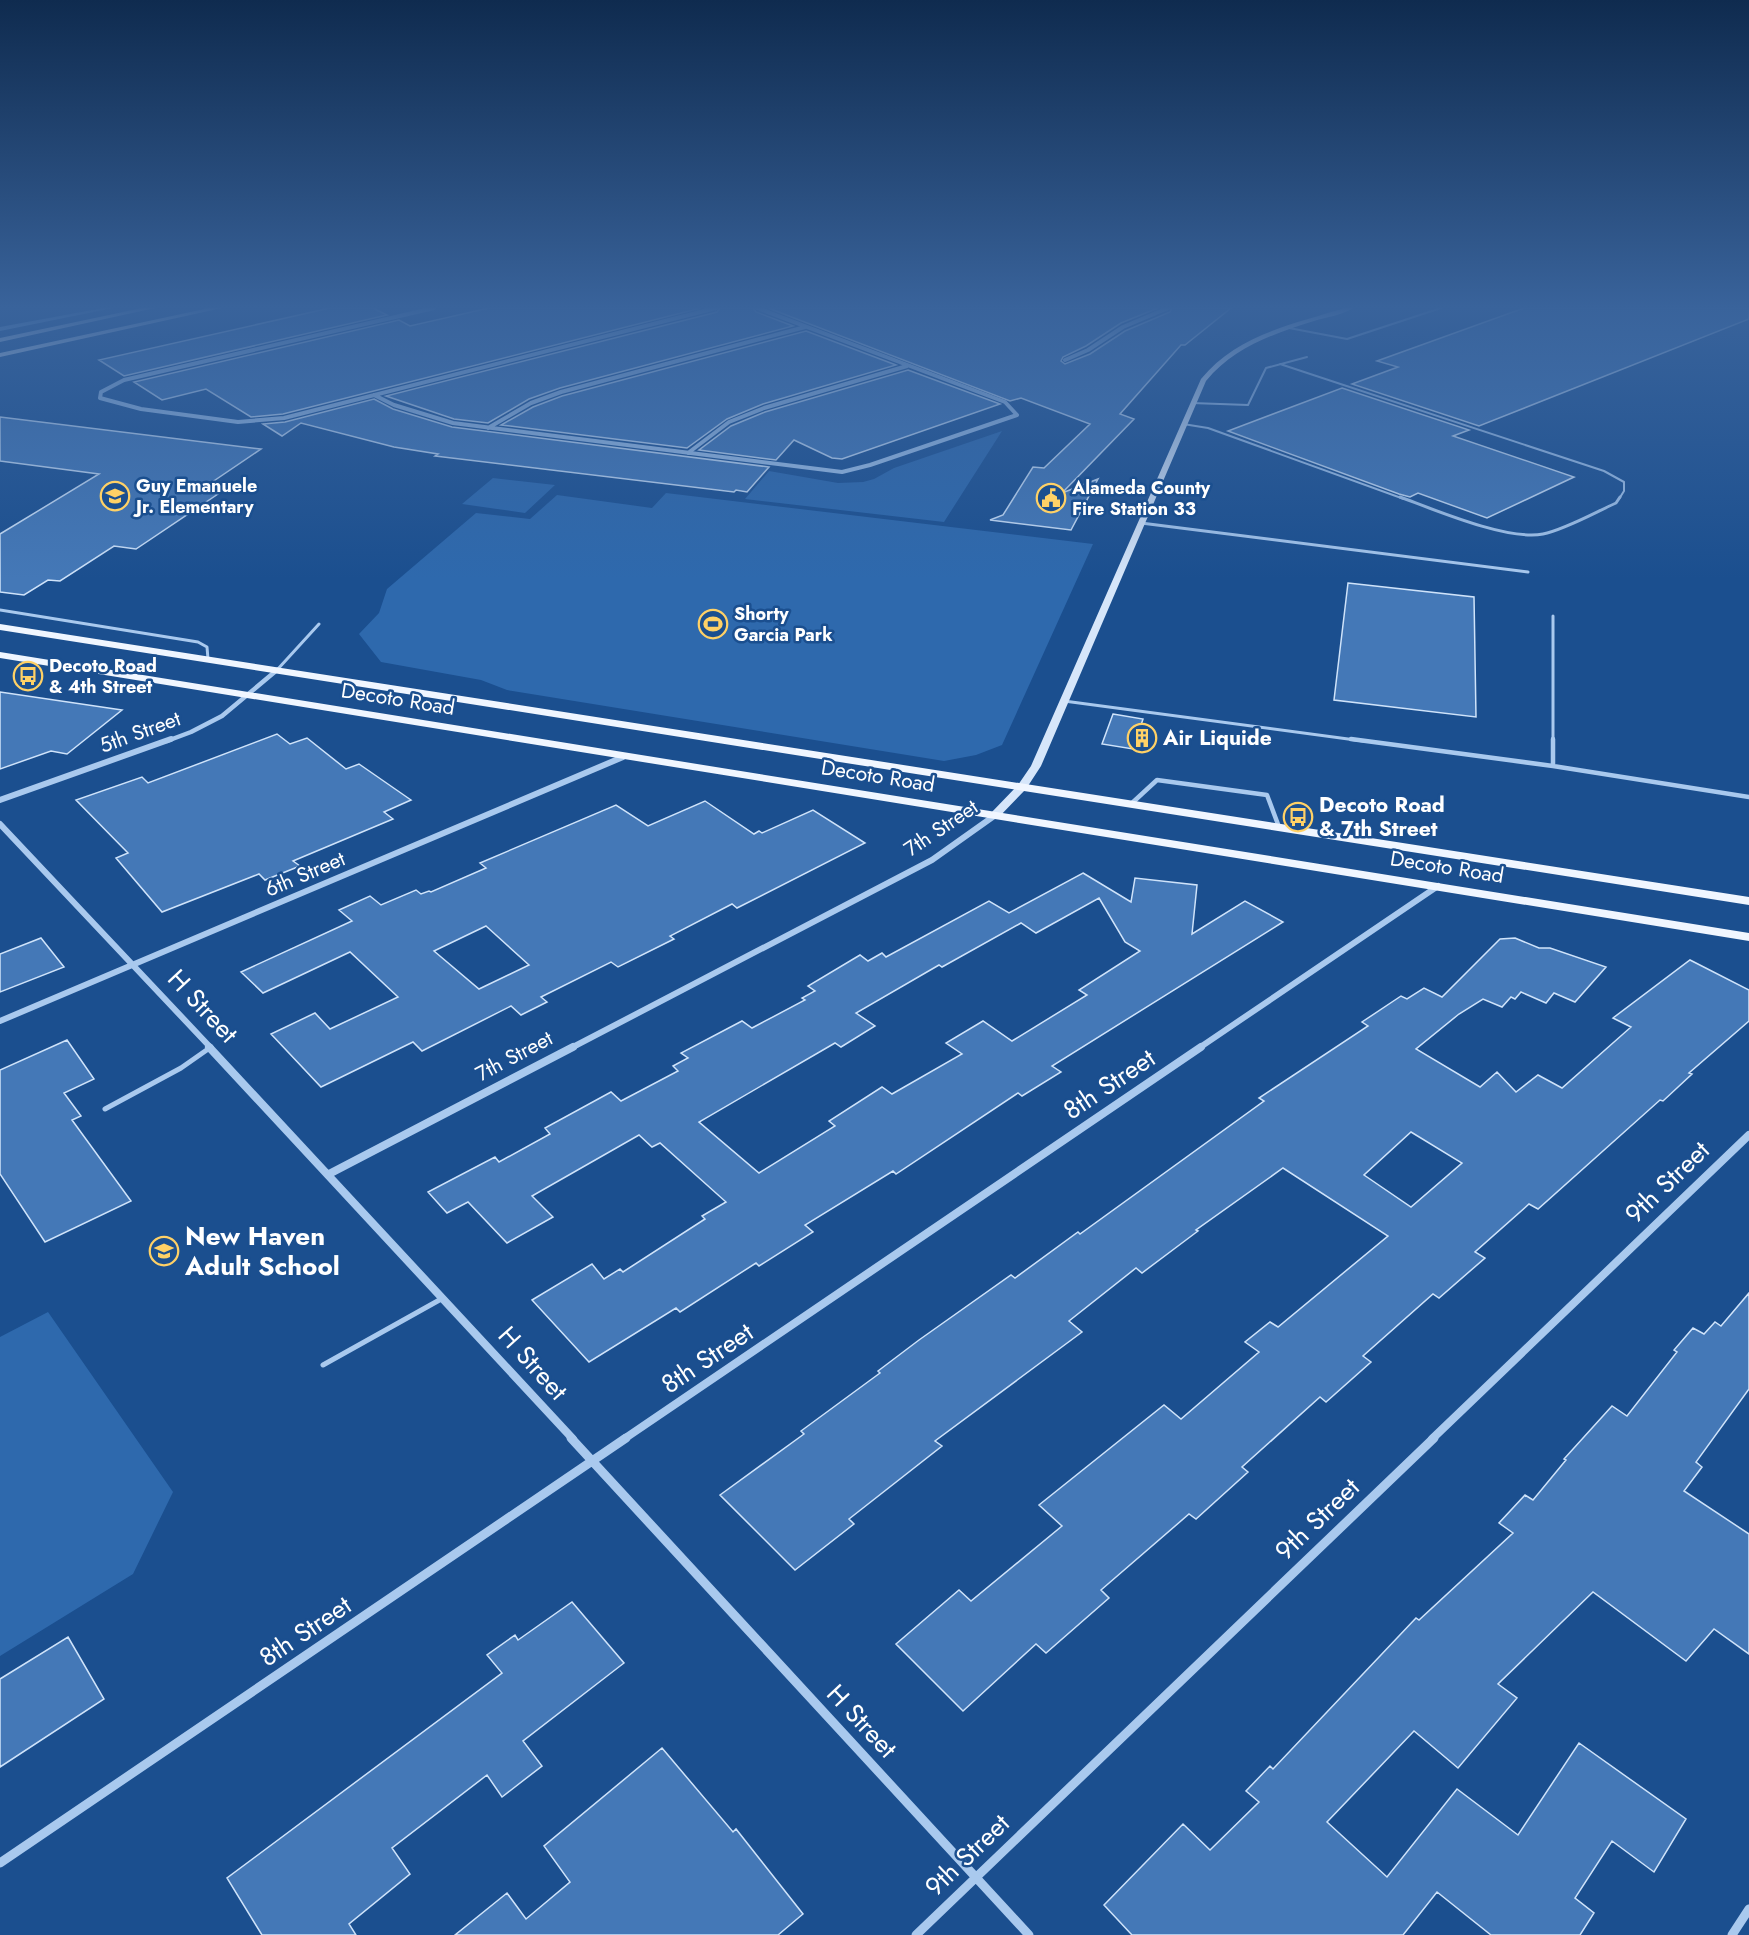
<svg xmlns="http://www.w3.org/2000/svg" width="1749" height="1935" font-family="Jost,sans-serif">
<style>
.green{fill:#2e69ad}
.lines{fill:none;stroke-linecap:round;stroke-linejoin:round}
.stream{fill:#9cc4f0;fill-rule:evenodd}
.building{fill:#4478b7;stroke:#cfe3fa;stroke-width:1.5;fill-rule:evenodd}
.lane-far3{stroke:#a9c9ee;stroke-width:2}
.lane-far2{stroke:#a9c9ee;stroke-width:3}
.lane-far1{stroke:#a9c9ee;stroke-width:4.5}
.lane{stroke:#a9c9ee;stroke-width:5}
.street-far4{stroke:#a9c9ee;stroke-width:4}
.street-far3{stroke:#a9c9ee;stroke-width:4.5}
.street-far2{stroke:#a9c9ee;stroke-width:6}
.street-far1{stroke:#a9c9ee;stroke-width:8}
.street{stroke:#a9c9ee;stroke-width:9}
.secondary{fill:#d6e6fa;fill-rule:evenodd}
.primary{fill:#f0f6ff;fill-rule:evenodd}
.labels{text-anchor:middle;stroke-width:5;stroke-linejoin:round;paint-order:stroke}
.far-poi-label{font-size:18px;font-weight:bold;fill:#fff;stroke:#1b4f8f;text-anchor:start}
.street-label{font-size:21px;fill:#fff;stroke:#1b4f8f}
.poi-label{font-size:21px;font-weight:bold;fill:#fff;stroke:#1b4f8f;text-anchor:start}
.near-street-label{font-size:26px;fill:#fff;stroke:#1b4f8f}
.near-poi-label{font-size:26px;font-weight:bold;fill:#fff;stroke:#1b4f8f;text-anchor:start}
</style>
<rect width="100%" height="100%" fill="#1b4f8f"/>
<!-- green -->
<path class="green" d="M1002,431L944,522L745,499L769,471L838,483L863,482L874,479L894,468Z
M493,478L555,485L525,513L462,504Z
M666,493L1093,544L1002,745L976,755L944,761L507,690L481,680L381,662L359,634L379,613L387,589L476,513L530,519L557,495L652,508Z
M48,1312L173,1492L133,1574L0,1656V1337Z"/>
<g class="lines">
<!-- stream -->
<path class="stream" d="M103,308H113L0,331V327Z"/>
</g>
<!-- building -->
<path class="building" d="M330,308H373L387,315L124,376L99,360Z
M489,308H701L283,414L251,417L206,389L162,400L134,382L399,320L410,326Z
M720,308H753L756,312L793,326L560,388L529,399L488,423L454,419L386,396L717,312Z
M768,308H1158L1121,323L1086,346L1063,357L1061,361L1065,364L1090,354L1125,331L1170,312L1172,308H1231L1185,345H1181L1120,414L1134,419L1062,493L1098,479L1071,530L990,520L1003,515L1033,467L1044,468L1090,424L1021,398L1010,401Z
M1524,308H1749V319L1479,426L1352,384L1398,367L1377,361Z
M806,331L896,365L763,404L727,419L687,448L501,425L533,407L562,396Z
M908,370L1000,404L842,459L832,458L794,440L776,460L699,450L731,426L765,412Z
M1342,388L1469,430L1453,436L1574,477L1487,518L1418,493L1410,497L1399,494L1228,431Z
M374,399L393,409L452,427L769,467L747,492L736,490L734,492L435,456L438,454L394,447L301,423L282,436L263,424L285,422Z
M0,417L261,449L199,491L218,494L136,549L114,546L60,581L48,580L24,595L0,592V534L99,474L0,461Z
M1348,583L1474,597L1476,717L1334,700Z
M0,692L122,710L67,754L51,751L0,769Z
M1113,714L1143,719L1133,749L1102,744Z
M277,734L290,744L307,738L346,769L359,764L411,800L384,812L393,819L293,861L300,866L265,880L259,874L162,912L116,858L128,853L76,800L142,777L148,783Z
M705,801L754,834L759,831L762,833L813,810L865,843L737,908L732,904L670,936L674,939L618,967L611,962L541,997L547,1002L521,1015L511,1006L422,1051L413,1042L321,1087L271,1034L315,1013L330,1029L398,997L350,952L263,993L241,972L352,921L339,910L370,896L381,905L416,890L421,894L429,891L431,892L486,868L480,863L616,805L648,826ZM486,926L529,965L479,989L434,951Z
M1083,873L1131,902L1135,878L1197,885L1192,934L1245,901L1283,922L1052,1066L1061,1072L1022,1096L1018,1093L896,1174L893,1171L805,1225L813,1232L759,1266L756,1263L680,1312L676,1308L589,1362L532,1300L592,1264L604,1279L620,1269L623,1272L705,1219L702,1216L726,1202L660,1143L652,1147L639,1135L532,1196L553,1217L507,1243L468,1202L447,1213L428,1192L495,1157L499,1162L550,1134L545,1128L611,1092L621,1101L678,1071L673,1066L688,1058L681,1053L742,1021L752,1028L805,1000L802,998L815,991L808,986L860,955L868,961L882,953L886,957L989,901L1009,913ZM1099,898L1125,942L1140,951L1079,990L1087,995L1012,1041L983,1021L946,1043L962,1054L892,1094L882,1087L829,1121L835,1126L759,1173L699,1122L835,1043L841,1047L875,1026L856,1013L939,965L942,967L1021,923L1036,933Z
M41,938L64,967L0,992V954Z
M1515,938L1539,948H1550L1606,967L1575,1002L1554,993L1546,1003L1521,992L1515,999L1511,997L1502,1007L1483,999L1459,1014L1416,1049L1480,1087L1497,1072L1516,1092L1538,1075L1562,1088L1631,1027L1613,1018L1690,960L1749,990V1021L1689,1073L1692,1074L1663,1101L1660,1100L1538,1209L1529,1204L1475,1252L1485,1258L1439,1298L1433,1294L1363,1356L1371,1362L1326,1402L1320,1397L1242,1467L1248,1472L1196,1519L1189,1514L1101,1590L1109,1598L1046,1653L1036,1644L963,1711L896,1644L959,1590L971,1601L1062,1526L1039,1505L1164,1405L1181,1419L1259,1352L1245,1342L1270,1322L1278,1327L1388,1236L1283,1168L1196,1230L1198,1231L1142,1273L1136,1268L1069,1321L1082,1332L935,1441L942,1446L849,1519L854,1524L795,1570L720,1495L804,1434L801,1431L880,1373L878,1371L919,1340L1011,1275L1015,1278L1078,1232L1080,1234L1264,1101L1259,1098L1368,1026L1362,1022L1401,996L1407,999L1424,988L1442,997L1500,939ZM1411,1132L1462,1163L1411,1207L1364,1175Z
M67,1040L94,1079L64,1093L81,1116L72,1120L131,1201L45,1242L0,1174V1070Z
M1749,1293V1389L1696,1462L1702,1467L1684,1491L1749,1534V1654L1714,1629L1686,1661L1593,1592L1498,1684L1517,1698L1458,1768L1414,1731L1327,1822L1387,1877L1457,1789L1518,1835L1579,1743L1686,1819L1654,1872L1612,1841L1575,1898L1594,1913L1580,1935H1491L1437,1892L1403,1935H1132L1104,1905L1183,1824L1210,1850L1259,1802L1246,1791L1270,1766L1273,1769L1416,1618L1419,1620L1513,1533L1499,1523L1525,1495L1533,1500L1566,1460L1564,1459L1612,1406L1627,1416L1677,1352L1674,1350L1693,1328L1704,1334L1715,1322L1721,1326Z
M572,1602L624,1663L523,1741L542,1766L502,1797L487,1775L392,1848L410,1874L349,1924L356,1935H262L227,1878L502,1673L487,1655L515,1635L518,1640Z
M68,1637L104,1699L0,1767V1679Z
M662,1748L733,1832L736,1829L803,1914L778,1935H455L507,1893L526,1919L570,1882L544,1846Z"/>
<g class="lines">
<!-- lane-far3 -->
<path class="lane-far3" d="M1289,328L1347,339L1441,308
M1280,364L1604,471L1624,482V491L1619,499
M1192,403L1248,405L1266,368L1307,357
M1183,424L1208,428L1404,499"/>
<!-- lane-far2 -->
<path class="lane-far2" d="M1400,497C1435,510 1508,541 1543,534C1564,530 1596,512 1616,503L1620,497
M1141,523L1528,572
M0,610L198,642L207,647L208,659
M1553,616V741
M277,670L319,624
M1064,701L1363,741"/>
<!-- lane-far1 -->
<path class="lane-far1" d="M1351,739L1553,766V739
M1553,766L1749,797
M1131,804L1157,780L1267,795L1279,827"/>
<!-- lane -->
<path class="lane" d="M105,1109L181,1068L211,1047
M323,1365L443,1298"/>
<!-- street-far4 -->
<path class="street-far4" d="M434,308L124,380L101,392L100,398L141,409L238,422L284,418L716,308
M1065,360L1088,350L1123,327L1168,308
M374,395L394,405L453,423L842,472L870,465L1017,415L1005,402L757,308
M488,428L531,403L561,392L805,327
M688,453L729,422L764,408L907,366"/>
<!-- street-far3 -->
<path class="street-far3" d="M167,741L191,732L222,716L277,670"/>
<!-- street-far2 -->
<path class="street-far2" d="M0,800L171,739
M0,824L211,1048
M0,1021L623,757
M571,1048L932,860L994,816
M1199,1048L1438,886"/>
<!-- street-far1 -->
<path class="street-far1" d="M209,1047L573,1439
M329,1174L573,1047
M624,1439L1201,1047
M1432,1439L1749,1135"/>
<!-- street -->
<path class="street" d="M571,1438L1029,1935
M0,1863L626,1438
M916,1935L1434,1438
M1732,1935L1749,1909"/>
<!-- secondary -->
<path class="secondary" d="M1345,308H1353C1342,315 1327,317 1314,321C1273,334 1234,347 1206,381L1041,766L1026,789L998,818H990L989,816L990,814L1018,785L1031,766L1201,379C1237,335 1293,324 1345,308Z"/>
<!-- primary -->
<path class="primary" d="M142,308H155L0,342V338Z
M209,308H222L0,357V353Z
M0,624L1749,897V905L0,630Z
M0,652L1749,933V941L0,658Z"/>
</g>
<!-- sky -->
<linearGradient id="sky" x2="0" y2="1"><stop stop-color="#0f2b4f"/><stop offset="0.53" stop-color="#39639b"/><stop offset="1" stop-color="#39639b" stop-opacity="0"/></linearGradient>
<rect width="1749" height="579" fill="url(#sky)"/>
<!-- icons -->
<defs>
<g id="school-ring" transform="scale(1.5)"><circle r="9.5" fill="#1b4f8f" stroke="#ffd166" stroke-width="1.5"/><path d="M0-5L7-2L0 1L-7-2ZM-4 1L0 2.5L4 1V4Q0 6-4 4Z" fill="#ffd166"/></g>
<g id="civic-ring" transform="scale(1.5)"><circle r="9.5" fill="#1b4f8f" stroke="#ffd166" stroke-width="1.5"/><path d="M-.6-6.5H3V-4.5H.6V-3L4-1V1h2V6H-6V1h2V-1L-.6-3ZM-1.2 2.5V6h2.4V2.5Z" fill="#ffd166"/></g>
<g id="stadium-ring" transform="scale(1.5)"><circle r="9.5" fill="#1b4f8f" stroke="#ffd166" stroke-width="1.5"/><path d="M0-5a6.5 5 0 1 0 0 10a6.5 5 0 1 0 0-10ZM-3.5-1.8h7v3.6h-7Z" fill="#ffd166"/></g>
<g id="bus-ring" transform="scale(1.5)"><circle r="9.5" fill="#1b4f8f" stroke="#ffd166" stroke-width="1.5"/><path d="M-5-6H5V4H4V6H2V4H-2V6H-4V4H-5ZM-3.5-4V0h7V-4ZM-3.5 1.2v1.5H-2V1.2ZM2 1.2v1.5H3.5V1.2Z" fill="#ffd166"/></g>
<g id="building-ring" transform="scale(1.5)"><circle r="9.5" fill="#1b4f8f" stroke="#ffd166" stroke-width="1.5"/><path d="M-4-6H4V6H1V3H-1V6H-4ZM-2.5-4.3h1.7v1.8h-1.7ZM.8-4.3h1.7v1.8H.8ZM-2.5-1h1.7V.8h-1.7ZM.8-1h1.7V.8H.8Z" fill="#ffd166"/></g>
</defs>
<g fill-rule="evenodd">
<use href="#school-ring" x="115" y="496"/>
<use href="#civic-ring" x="1051" y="498"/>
<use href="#stadium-ring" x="713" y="624"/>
<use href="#bus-ring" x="28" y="676"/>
<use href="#building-ring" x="1142" y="738"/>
<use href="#bus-ring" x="1298" y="817"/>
<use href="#school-ring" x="164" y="1251"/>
</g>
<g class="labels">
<!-- far-poi labels -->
<g class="far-poi-label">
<text x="136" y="492">Guy Emanuele<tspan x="136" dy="21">Jr. Elementary</tspan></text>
<text x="1072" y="494">Alameda County<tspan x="1072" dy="21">Fire Station 33</tspan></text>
<text x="734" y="620">Shorty<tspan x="734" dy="21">Garcia Park</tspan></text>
<text x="49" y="672">Decoto Road<tspan x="49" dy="21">&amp; 4th Street</tspan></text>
</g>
<!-- street labels -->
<g class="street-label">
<text transform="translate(398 699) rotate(9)" y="7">Decoto Road</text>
<text transform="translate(140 732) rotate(-20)" y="7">5th Street</text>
<text transform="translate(878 776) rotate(9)" y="7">Decoto Road</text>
<text transform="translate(941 828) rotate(-34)" y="7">7th Street</text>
<text transform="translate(1447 867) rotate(9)" y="7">Decoto Road</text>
<text transform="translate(305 874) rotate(-23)" y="7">6th Street</text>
<text transform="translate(514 1056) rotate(-28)" y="7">7th Street</text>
</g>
<!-- poi labels -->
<g class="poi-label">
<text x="1163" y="745">Air Liquide</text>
<text x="1319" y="812">Decoto Road<tspan x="1319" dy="24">&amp; 7th Street</tspan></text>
</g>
<!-- near-street labels -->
<g class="near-street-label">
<text transform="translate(203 1006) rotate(47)" y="9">H Street</text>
<text transform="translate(1109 1084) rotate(-34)" y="9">8th Street</text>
<text transform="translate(1667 1182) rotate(-44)" y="9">9th Street</text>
<text transform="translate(707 1358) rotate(-34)" y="9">8th Street</text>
<text transform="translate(533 1363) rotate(48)" y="9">H Street</text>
<text transform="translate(1317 1519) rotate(-44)" y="9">9th Street</text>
<text transform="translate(305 1631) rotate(-34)" y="9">8th Street</text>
<text transform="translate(862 1721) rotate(47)" y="9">H Street</text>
<text transform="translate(967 1855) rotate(-44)" y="9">9th Street</text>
</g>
<!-- near-poi labels -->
<g class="near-poi-label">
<text x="185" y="1245">New Haven<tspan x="185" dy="30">Adult School</tspan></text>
</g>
</g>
</svg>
